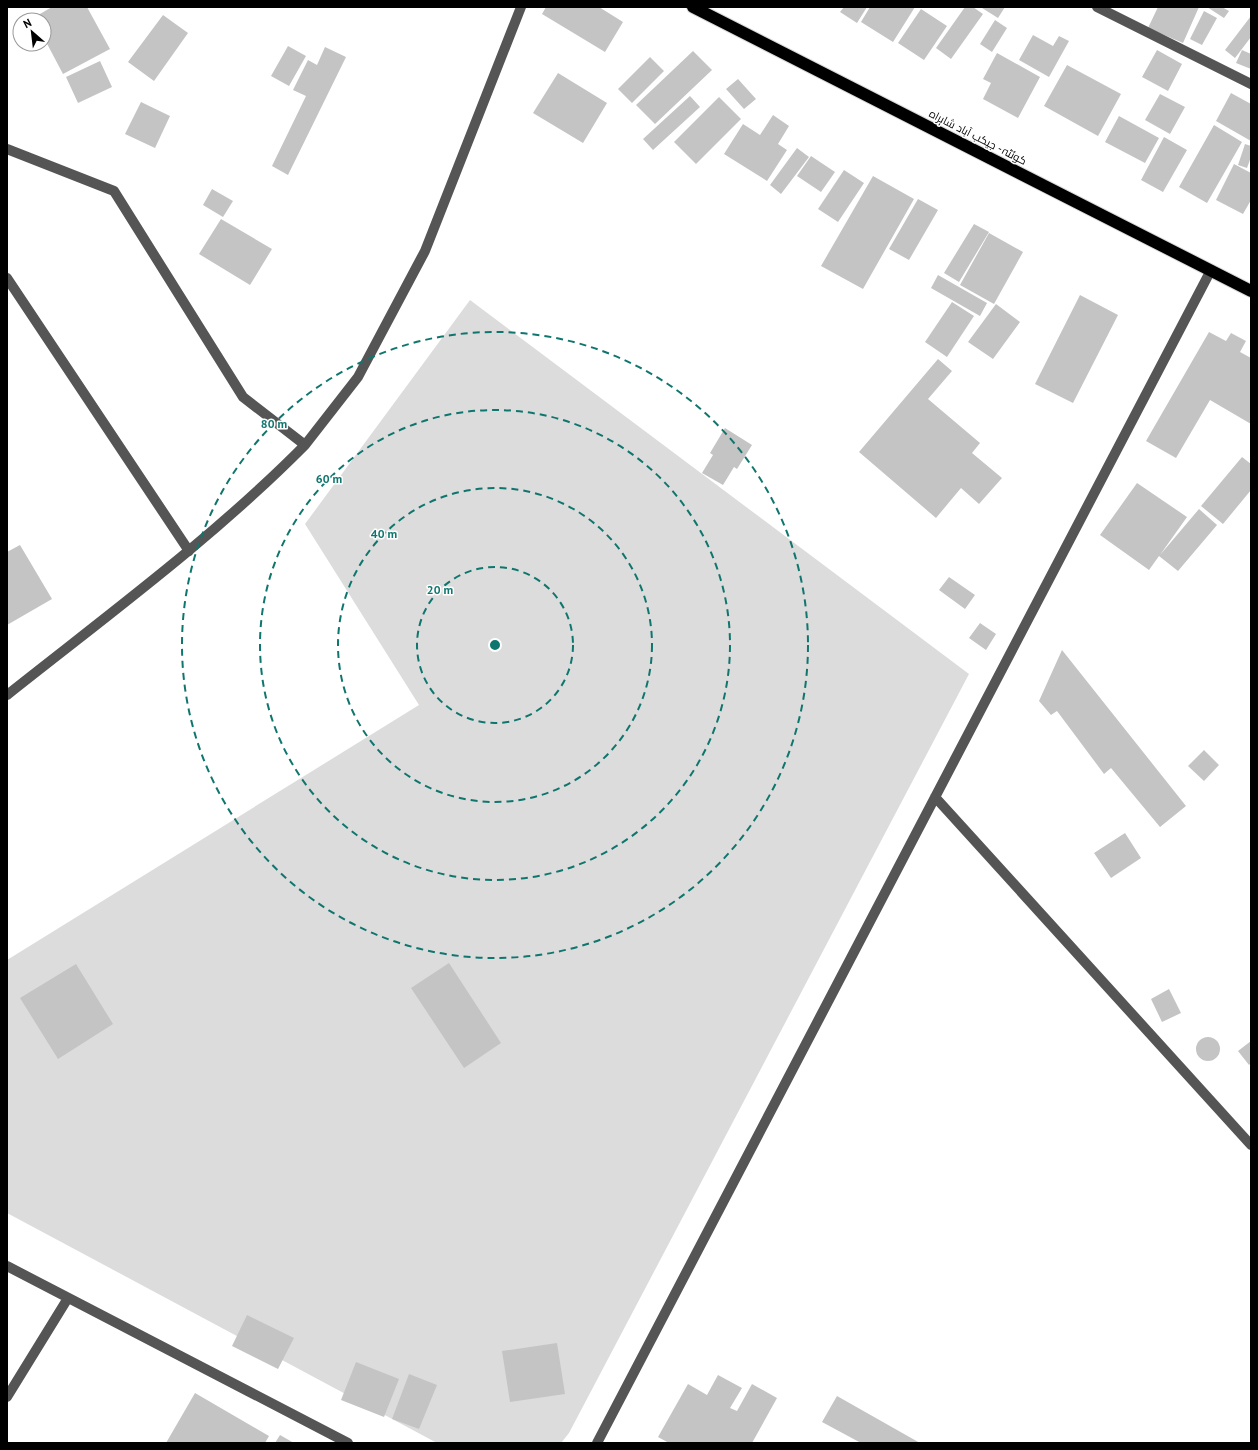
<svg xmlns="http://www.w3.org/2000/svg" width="1258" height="1450" font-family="'PT Sans',Cairo,sans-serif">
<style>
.green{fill:#dcdcdc}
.building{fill:#c4c4c4}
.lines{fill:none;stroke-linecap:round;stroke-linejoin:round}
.highway-casing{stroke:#dbdbdb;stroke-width:14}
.minor{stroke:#555;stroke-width:10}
.highway{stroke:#000;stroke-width:12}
.ring{fill:none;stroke:#0f766e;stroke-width:2;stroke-dasharray:7 5}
.labels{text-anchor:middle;stroke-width:3;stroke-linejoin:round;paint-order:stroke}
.street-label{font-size:11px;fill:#000;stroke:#fff}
.centre{fill:#0f766e;stroke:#fff;stroke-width:2}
.ring-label{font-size:12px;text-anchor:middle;font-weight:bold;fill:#0f766e;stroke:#fff;stroke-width:3;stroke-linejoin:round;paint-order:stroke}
</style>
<rect width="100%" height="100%" fill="#fff"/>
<!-- green -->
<path class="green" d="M470,300L969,674L569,1433L561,1443H437L7,1213V960L419,705L305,524Z"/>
<!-- building -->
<path class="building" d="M52,7H87L110,49L63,74L44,38V20H34L33,18Z
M546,7H599L623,22L605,52L542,14Z
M844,7H867L857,23L840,12Z
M870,7H915L893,42L861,22Z
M965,7H973L983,14L951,59L936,48Z
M983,7H1005L998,18L982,8Z
M1158,7H1199L1183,43L1148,28Z
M1207,7H1222L1229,11L1224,18Z
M921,9L947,26L924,60L898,43Z
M1204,11L1217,18L1202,45L1190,39Z
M163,15L188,33L154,81L128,62Z
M1251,16V37L1235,58L1225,50Z
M995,20L1007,28L992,52L980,44Z
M1033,35L1053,46L1059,36L1069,41L1049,77L1019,60Z
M288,46L306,56L289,86L271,76Z
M325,47L346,57L288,175L272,166L306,96L293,90L308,60L317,65Z
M1157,50L1182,64L1168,91L1142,77Z
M1242,50L1251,54V69L1236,63Z
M693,51L712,70L655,124L636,105Z
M997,53L1040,77L1018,118L983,99L991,83L983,79Z
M650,57L664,71L632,103L618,89Z
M100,61L112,87L78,103L66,77Z
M1067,65L1121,94L1098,136L1044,106Z
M558,73L607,103L583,143L533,113Z
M738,79L756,99L744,109L726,89Z
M1231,93L1251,104V141L1216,121Z
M1160,94L1185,107L1170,134L1145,120Z
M690,96L700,107L653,150L643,139Z
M719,97L741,119L696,164L674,142Z
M141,102L170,116L155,148L125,134Z
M773,115L789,126L778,144L787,150L767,181L724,154L743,124L760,135Z
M1119,116L1159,138L1145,163L1105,142Z
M1214,125L1242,142L1207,203L1179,187Z
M1164,137L1187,150L1163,192L1141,180Z
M1245,144L1251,146V157L1247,168L1238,165Z
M797,148L809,157L781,194L770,185Z
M811,156L835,172L821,192L797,176Z
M1234,164L1251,173V200L1243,214L1216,200Z
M844,170L864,183L838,222L818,209Z
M873,176L914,199L863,289L821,266Z
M212,189L233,201L223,217L203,205Z
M918,199L938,210L909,260L889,249Z
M221,219L272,249L250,285L199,254Z
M974,224L989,232L959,282L944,273Z
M989,233L1023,252L994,304L960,285Z
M938,275L987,303L980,316L931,288Z
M1080,295L1118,315L1073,403L1035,384Z
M952,302L974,316L947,357L925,342Z
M996,304L1020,322L993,359L968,342Z
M1209,332L1226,341L1231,333L1246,341L1240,352L1251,358V424L1210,400L1176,458L1146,441Z
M938,359L952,371L928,399L980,443L972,453L1002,478L979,504L961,488L936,518L859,452Z
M725,428L752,445L737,469L734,467L723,485L702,473L713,455L710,453Z
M1242,457L1251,464V490L1223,524L1201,506Z
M1137,483L1187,517L1160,555L1199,509L1217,525L1178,571L1159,556L1149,570L1100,535Z
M20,545L52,599L7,625V552Z
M949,577L975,595L965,609L939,590Z
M980,623L996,634L986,650L969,638Z
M1062,650L1186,806L1160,827L1111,768L1104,774L1057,711L1051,715L1039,701Z
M1204,750L1219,765L1204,781L1188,766Z
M1125,833L1141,858L1111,878L1094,853Z
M449,963L501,1043L464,1068L411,988Z
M76,964L113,1024L58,1059L20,998Z
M1169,989L1181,1013L1162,1022L1151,999Z
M1196 1049a12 12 0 1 1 24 0a12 12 0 1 1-24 0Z
M1251,1041V1063L1249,1065L1238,1051Z
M247,1315L294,1338L278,1369L232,1346Z
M557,1343L565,1394L510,1402L502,1351Z
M356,1362L399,1379L384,1417L341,1400Z
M409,1374L437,1385L419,1429L392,1419Z
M718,1375L742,1388L730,1408L737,1411L752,1384L777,1398L752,1443H669L658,1437L688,1384L707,1395Z
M195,1393L269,1436L265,1443H166Z
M837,1396L920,1443H861L822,1422Z
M280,1435L294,1443H275Z"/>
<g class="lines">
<!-- highway casing -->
<g class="highway-casing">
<path id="highway" d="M693,7L1251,291"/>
</g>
<!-- minor -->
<path class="minor" d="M1097,7L1251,84
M7,149L114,191L243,397L305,445L358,377L425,251L521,7
M7,278L189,551
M7,695C109,614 214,537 305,445
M935,797L1251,1145
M7,1266L348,1443
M7,1397L68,1298
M597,1443L1211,270"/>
<!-- highway -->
<use href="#highway" class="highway"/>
</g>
<!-- distance rings -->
<g class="ring">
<circle cx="495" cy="645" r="78"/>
<circle cx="495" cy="645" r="157"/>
<circle cx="495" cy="645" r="235"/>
<circle cx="495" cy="645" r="313"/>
</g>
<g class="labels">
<!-- street labels -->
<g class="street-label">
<text transform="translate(978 137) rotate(27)" y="4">کوئٹہ - جیکب آباد شاہراہ</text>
</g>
</g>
<circle cx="495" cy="645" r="6" class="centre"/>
<g class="ring-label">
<text x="274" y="428">80 m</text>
<text x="329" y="483">60 m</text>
<text x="384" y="538">40 m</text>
<text x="440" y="594">20 m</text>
</g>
<!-- border -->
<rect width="1258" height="1450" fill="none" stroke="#000000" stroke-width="16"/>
<!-- north arrow -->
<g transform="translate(32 32) rotate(332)"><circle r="19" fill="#ffffff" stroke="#999999"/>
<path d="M0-3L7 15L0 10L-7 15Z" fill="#000000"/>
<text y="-6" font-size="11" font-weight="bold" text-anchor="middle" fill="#000000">N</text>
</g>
</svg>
